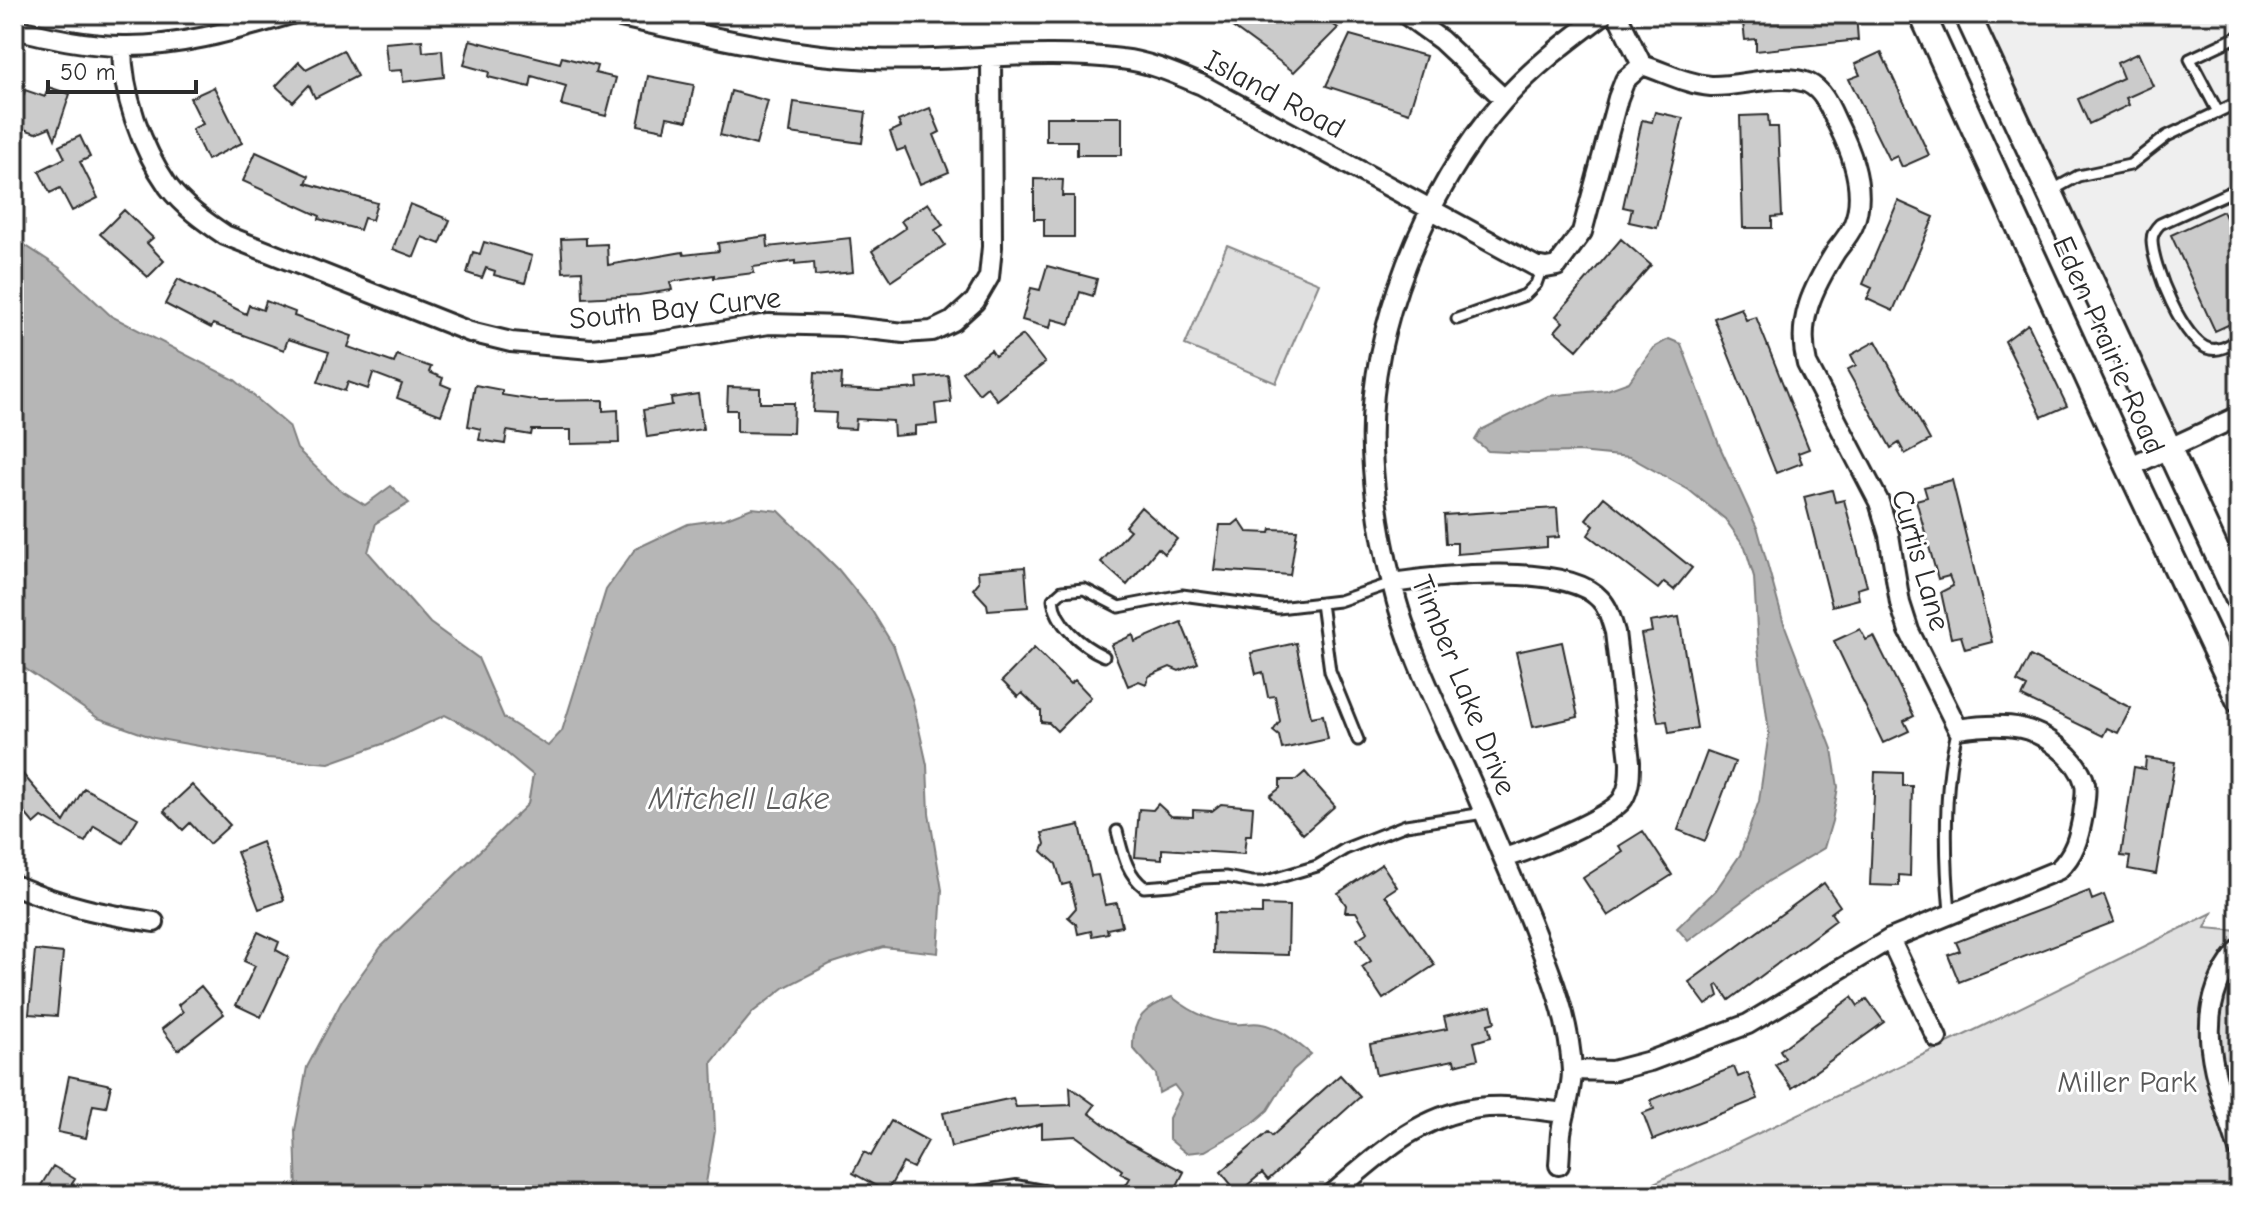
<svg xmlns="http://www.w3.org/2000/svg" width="2253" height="1209" font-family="'Comic Neue',sans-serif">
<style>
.built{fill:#efefef}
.green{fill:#e0e0e0;stroke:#868686;stroke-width:2}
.water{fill:#b6b6b6;stroke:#7e7e7e;stroke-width:2}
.building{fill:#cbcbcb;stroke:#2b2b2b;stroke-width:2}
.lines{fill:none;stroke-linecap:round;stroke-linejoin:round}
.lane-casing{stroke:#2b2b2b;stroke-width:15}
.street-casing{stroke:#2b2b2b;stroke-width:24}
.secondary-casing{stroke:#2b2b2b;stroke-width:30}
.lane{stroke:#fff;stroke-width:9}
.street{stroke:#fff;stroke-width:18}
.secondary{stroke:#fff;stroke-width:24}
.labels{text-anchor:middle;stroke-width:6;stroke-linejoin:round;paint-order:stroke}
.street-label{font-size:30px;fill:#2b2b2b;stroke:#fff}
.park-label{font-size:30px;fill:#585858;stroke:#fff}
.water-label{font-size:32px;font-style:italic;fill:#5c5c5c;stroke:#fff}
</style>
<rect width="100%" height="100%" fill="#fff"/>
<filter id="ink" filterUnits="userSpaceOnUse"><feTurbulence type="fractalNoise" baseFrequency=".0125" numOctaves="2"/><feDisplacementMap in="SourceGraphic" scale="16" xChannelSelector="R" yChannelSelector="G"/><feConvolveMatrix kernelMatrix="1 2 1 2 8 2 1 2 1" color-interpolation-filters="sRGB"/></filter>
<g filter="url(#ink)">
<!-- built -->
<path class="built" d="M2020,14H2239V416L2169,449L1977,35Z"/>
<!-- green -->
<path class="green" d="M1227,245L1319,283L1276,383L1185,345Z
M2212,913L2205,928L2239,931V1195H1629L1979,1028Z"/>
<!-- water -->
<path class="water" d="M14,243L23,244L60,268L111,316L235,380L289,426L297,449L336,487L365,505L391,486L409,503L376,523L368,552L430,623L478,658L504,718L548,746L562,731L606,590L635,549L688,524L724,519L752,508L779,511L838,569L872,611L894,647L913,702L927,765L929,813L942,890L938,953L883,947L830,964L785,987L753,1012L712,1062L715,1131L705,1189L701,1195H297L295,1130L307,1067L342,1001L381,947L528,804L533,775L486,736L445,715L388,742L329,763L267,758L154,738L98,718L14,661Z
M1669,339L1681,344L1720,447L1758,530L1783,621L1832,749L1838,787L1832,821L1824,848L1769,881L1688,941L1677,928L1716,890L1740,855L1759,801L1769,733L1758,647L1754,577L1745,547L1725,519L1689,490L1630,457L1579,452L1528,453L1488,451L1475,440L1481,430L1548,396L1607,390L1629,382L1653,348Z
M1172,997C1190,1011 1211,1023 1236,1024C1244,1025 1253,1022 1262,1024C1279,1027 1297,1043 1311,1054L1293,1070L1268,1110L1252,1124L1205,1151L1186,1153L1169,1139V1118L1181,1094L1174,1085L1159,1093L1156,1074L1133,1048C1132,1018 1145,1008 1172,997Z"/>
<!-- building -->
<path class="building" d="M1234,14H1318L1338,28L1294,72L1227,23Z
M1742,14H1856L1858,40L1756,51V39L1745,40Z
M1350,35L1426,56L1409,113L1326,86Z
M422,40L423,52L442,50L444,77L403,82L402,70L388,71L385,43Z
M470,40L560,63L562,57L597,66L595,73L616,78L606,116L561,105L566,86L532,76L530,87L488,77L489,72L464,65Z
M343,50L357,76L315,98L309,85L293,102L276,86L299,62L306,69Z
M1881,52L1929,155L1902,167L1897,156L1889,160L1849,79L1860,75L1855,64Z
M2138,53L2153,86L2126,98L2129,105L2089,124L2078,99L2123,78L2117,63Z
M648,76L694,85L687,121L667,117L664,130L638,125Z
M48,87L70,94L55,139L50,127L36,133L14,126V91L24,94L25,90L45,97Z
M214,87L242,143L207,160L192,129L203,124L190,98Z
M731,91L768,101L756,145L720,135Z
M794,102L866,112L862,143L790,133Z
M930,108L940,132L934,135L949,172L920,184L905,148L897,151L890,132L901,127L898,121Z
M1655,112L1683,118L1657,228L1629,222L1632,209L1623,207L1642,120L1652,122Z
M1768,115L1769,127H1778L1782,216L1772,217V228H1743L1740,116Z
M1046,117H1122V155H1077V141H1046Z
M80,136L90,157L80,162L98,198L72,211L60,188L50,193L39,171L65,158L59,146Z
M256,152L309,176L306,183L377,203L372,220L364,218L360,230L319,219L320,216L243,181Z
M1034,179L1063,180L1062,196H1074V237H1044V219H1034Z
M1898,201L1934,217L1893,311L1867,299L1872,288L1863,284Z
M928,203L943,225L935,230L945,245L891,281L872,251L906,228L901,221Z
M410,204L450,220L440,244L422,237L414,257L393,249Z
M124,210L153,238L147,243L164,261L148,277L100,234Z
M2223,211L2239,246V320L2215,331L2171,235Z
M767,236L768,247L850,238L853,272L815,276L814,262L795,264V261L753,267L754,273L714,278V275L670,282L672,290L639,295L583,298L582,271L563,272L561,239L586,238V245L607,244L608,265L683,252L684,255L719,251L718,243Z
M1621,239L1651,265L1577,350L1555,331L1563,322L1556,316Z
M484,242L532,256L525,283L494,275L495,271L486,268L482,278L467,273L473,252L480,254Z
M1047,266L1097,279L1093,296L1080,292L1070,324L1052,319L1050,328L1022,320L1031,288L1040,290Z
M178,279L246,314L249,305L263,310L266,301L295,312L294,316L352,336L348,347L394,363L397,355L431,367L429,372L443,378L441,384L451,388L441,415L397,398L402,384L373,373L368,389L348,382L345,391L318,382L329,352L288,339L284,350L213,324L211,328L165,304Z
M1741,308L1746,320L1756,317L1809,449L1798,453L1802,463L1776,473L1714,318Z
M2028,324L2067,406L2042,417L2005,341Z
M1023,335L1045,363L997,400L987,387L979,394L962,372L991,350L995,356Z
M1876,341L1930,440L1905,454L1899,443L1891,448L1847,370L1856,365L1851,355Z
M815,372L842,374L841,389L879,391L918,388L917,378L948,375L951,402L935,404L937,424L915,426V434L894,436L893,421L856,419L855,429L835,428L836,413L813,412Z
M475,385L502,390V395L540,401L603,400V411L618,410L619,443L571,444V430H532L531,435L507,431L505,444L479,440L481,429L468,426Z
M728,387L760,388V403H794L793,433L737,432V410H727Z
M698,394L703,429L647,437L643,410L672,405L671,398Z
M1952,480L1992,642L1965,649L1961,636L1951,638L1941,592L1953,586L1949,576L1938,579L1916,500L1927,497L1924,487Z
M1832,490L1835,502L1844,500L1867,586L1857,589L1859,599L1832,606L1804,497Z
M1604,497L1692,568L1674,590L1664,582L1658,589L1588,535L1594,526L1586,519Z
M1141,507L1177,539L1164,554L1158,548L1127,585L1101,562L1130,530L1125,526Z
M1557,508L1559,537L1547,538V547L1457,554V543H1446L1444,515Z
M1239,520L1247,532L1270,533L1271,529L1297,530L1290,575L1214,570L1220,525H1233Z
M1025,567L1028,607L988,610L987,604L973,589L979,582L978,571Z
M1679,617L1697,728L1669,733L1667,721L1658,722L1641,634L1652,632L1650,622Z
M1181,622L1198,663L1179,671L1170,667L1149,676L1146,684L1139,681L1128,686L1111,645L1133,635L1135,642Z
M1860,629L1866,640L1874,636L1914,716L1904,721L1909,731L1883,743L1834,641Z
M1562,642L1578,717L1533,727L1516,652Z
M1296,643L1311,717L1323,715L1328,739L1282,749L1279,736L1273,731L1280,721L1275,696L1268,697L1263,672L1256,674L1251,653Z
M1034,648L1070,684L1075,680L1091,697L1057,731L1049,723L1041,722V711L1022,693L1018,697L1002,681Z
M2030,656L2131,708L2118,733L2107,728L2103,736L2022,697L2027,687L2017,682Z
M1707,752L1735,762L1705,841L1678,830Z
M2146,758L2175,762L2156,874L2128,869L2130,857L2121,856L2134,767L2145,769Z
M14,764L64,822L84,788L138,818L123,843L94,826L85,842L42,817L34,824L14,800Z
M1305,772L1335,806L1303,834L1270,796L1280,788V780H1296Z
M1875,772L1903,773V786H1912L1910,876L1899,875V886L1870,885Z
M192,785L230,825L209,844L190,823L183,830L164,811Z
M1158,804L1171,816L1193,817V810L1212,811L1221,804L1253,807L1251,835H1246L1244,854L1162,849V859L1135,857L1139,809L1153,810Z
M1080,825L1091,876L1098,875L1105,905L1117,903L1122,926L1107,929L1108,933L1092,936L1091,931L1078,934L1076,924L1068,917L1076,908L1070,883L1062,885L1056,864L1042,851L1045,844L1042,833Z
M1643,831L1672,875L1608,916L1583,878L1623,852L1619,846Z
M262,842L284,900L259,909L237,852Z
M1382,864L1397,887L1385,895L1435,965L1383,999L1362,967L1371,961L1357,939L1368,932L1356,912H1345L1346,905L1338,893Z
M1824,883L1840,906L1831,913L1836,920L1729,1000L1719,985L1716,986L1719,996L1706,1005L1689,982Z
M2089,891L2092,900L2104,895L2114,922L1959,982L1948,955L1960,951L1956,942Z
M1262,905L1289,906L1288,955L1213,953L1214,913L1262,914Z
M258,932L279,942L276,950L289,957L261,1017L236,1005L255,966L244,961Z
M35,950L63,953L57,1016L29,1014Z
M201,986L224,1014L178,1050L162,1029L183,1012L178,1005Z
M1852,997L1858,1006L1867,999L1884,1022L1792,1088L1775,1065L1785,1058L1780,1050Z
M1491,1006L1495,1022L1488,1024L1491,1037L1474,1042L1478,1059L1455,1065L1454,1060L1376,1075L1370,1044L1447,1029L1444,1017Z
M1734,1067L1738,1077L1748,1073L1758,1099L1653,1140L1643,1113L1654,1109L1651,1100Z
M1340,1075L1360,1097L1268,1180L1262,1173L1238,1193L1221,1172L1268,1132L1272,1136Z
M69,1076L111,1085L106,1107L93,1105L86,1138L58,1132Z
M1070,1087L1095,1105L1089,1113L1126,1141L1184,1172L1172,1195H1155L1145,1189L1142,1195H1133L1123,1190L1130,1178L1120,1173L1122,1170L1076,1136L1042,1138V1124L951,1147L943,1113L1013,1098L1016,1107L1071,1105Z
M891,1121L928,1141L913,1168L903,1163L887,1192L853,1173L864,1152L871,1156Z
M53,1166L75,1179L65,1195H35Z"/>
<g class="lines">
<!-- lane casing -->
<g class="lane-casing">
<path id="lane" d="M2218,112L2190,59L2239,36
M2239,188L2160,224C2155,229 2152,233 2152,240C2152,265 2184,344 2210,349C2222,351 2229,345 2239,339
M2051,191L2078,176L2130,165L2167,136L2239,102
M1457,319L1525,295L1536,284L1542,267
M1321,603L1330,671L1358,740
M1104,656C1082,646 1055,624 1053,599L1062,591L1084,589L1119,607L1182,595L1278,608L1339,601L1392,583
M1117,831C1123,853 1126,873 1144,887L1171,885L1202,878L1226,877L1252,882H1263L1317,866L1345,849L1406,825L1484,813
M1950,912C1945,858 1943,781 1958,729"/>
</g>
<!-- street casing -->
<g class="street-casing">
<path id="street" d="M607,14C695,33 781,55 871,59C954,63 1038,48 1121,59C1149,62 1176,74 1202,85L1535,266L1546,268L1557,266L1582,232L1618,98L1625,80L1642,65
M1405,14L1441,40L1504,99
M14,29C49,37 86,46 123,46C181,47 236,30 291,14
M122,46C122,94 141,147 168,186C183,206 204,221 225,235L470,332L511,342L591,349L653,343L769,324L842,326L904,333L932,331L953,321L975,301L989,277L992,247L991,58
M2129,467L2239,416
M1392,583C1437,576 1567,562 1600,599C1609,608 1611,620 1615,632L1630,762C1630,775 1630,787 1623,799C1610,818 1528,851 1504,858
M14,885C63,906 102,914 154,922
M1890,939L1937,1038
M2239,950C2186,1014 2217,1081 2239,1150
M1572,1070L1612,1071L1650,1061L1748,1024L1890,939L2058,870C2075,854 2079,837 2083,815C2084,804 2087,794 2085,784C2079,759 2045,733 2021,728C2002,724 1978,726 1958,729L1909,631L1900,603L1889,535L1879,502L1807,364C1796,320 1813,288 1836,251C1842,243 1849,235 1853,226C1867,194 1853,155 1839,127C1831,111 1825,91 1808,83C1781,72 1740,87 1711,86C1686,84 1665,72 1642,65L1617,14
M1559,1165C1560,1154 1560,1144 1561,1133C1564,1112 1572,1092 1572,1071C1570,1018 1548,966 1529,918C1510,873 1491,828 1472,784C1443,718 1408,653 1392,583C1381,540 1374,495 1372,451C1367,333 1425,189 1503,101C1532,68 1569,40 1604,14
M982,1195L1016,1190L1043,1195
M1331,1195C1376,1157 1417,1116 1478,1108C1507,1104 1537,1110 1565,1113"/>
</g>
<!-- secondary casing -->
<g class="secondary-casing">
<path id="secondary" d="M1922,14L2129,467L2239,700
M1967,14L2239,600"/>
</g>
<!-- lane -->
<use href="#lane" class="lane"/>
<!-- street -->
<use href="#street" class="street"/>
<!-- secondary -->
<use href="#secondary" class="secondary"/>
</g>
</g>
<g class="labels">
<!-- street labels -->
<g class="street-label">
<text transform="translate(1275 94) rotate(28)" y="10">Island Road</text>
<text transform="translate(675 308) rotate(-6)" y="10">South Bay Curve</text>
<text transform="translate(2109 345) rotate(66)" y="10">Eden Prairie Road</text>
<text transform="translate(1921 560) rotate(74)" y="10">Curtis Lane</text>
<text transform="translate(1464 685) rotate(68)" y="10">Timber Lake Drive</text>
</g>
<!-- park labels -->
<g class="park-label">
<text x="2127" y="1092">Miller Park</text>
</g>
<!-- water labels -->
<g class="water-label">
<text x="739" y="809">Mitchell Lake</text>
</g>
</g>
<!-- margin -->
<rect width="2253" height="1209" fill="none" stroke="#fff" stroke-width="48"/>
<rect x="24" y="24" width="2205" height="1161" fill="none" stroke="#2b2b2b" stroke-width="3" filter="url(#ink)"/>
<!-- scale -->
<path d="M48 80v12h148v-12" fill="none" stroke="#2b2b2b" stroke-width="4"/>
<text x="60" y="80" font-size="24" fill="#2b2b2b" stroke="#ffffff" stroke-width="6" paint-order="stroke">50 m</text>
</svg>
